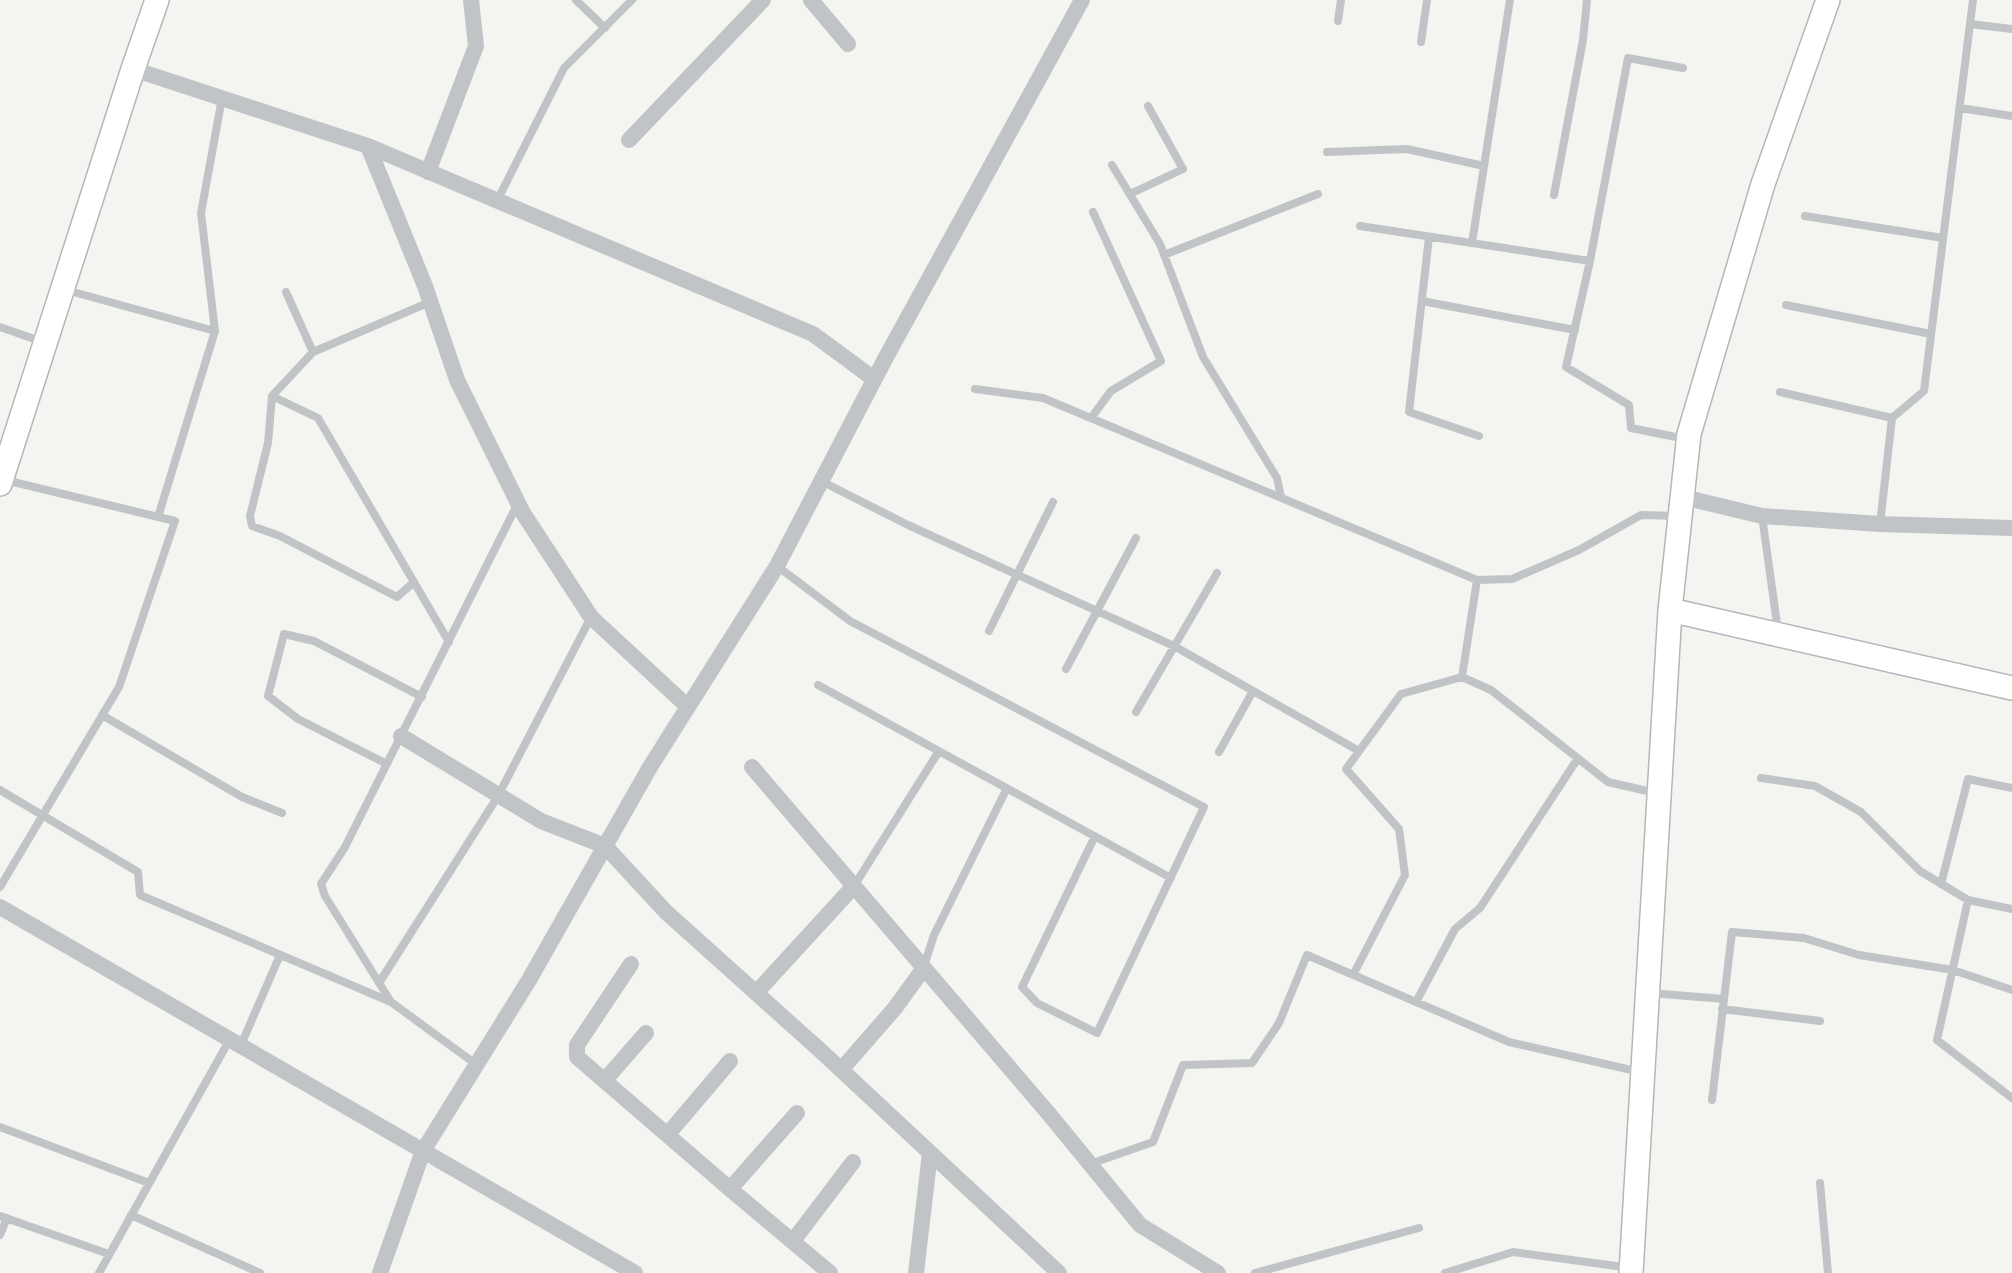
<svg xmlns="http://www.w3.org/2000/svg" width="2012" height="1273" font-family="'Nunito Sans',sans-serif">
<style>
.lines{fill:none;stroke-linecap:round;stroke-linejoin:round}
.secondary-casing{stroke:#b2b7bb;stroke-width:26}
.lane{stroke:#c0c4c7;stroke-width:8}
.street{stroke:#c0c4c7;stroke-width:16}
.secondary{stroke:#fff;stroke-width:23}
</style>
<rect width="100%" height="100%" fill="#f4f5f1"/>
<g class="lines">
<!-- secondary casing -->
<g class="secondary-casing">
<path id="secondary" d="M0,484L133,69L157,0
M1670,610L2012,688
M1631,1273L1670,610L1689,434L1763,184L1828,0"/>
</g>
<!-- lane -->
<path class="lane" d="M576,0L605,28
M1338,21L1341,0
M1970,24L2012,29
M1421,42L1427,0
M1683,68L1628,58L1590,261L1566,367L1629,405L1631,428L1686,439
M1960,108L2012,116
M1327,152L1407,149L1484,166
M1112,165L1160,244L1203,357L1277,478L1281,497
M1130,194L1183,169L1148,106
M1554,195L1583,40L1587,0
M497,201L564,68L632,0
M1805,216L1943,238
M1360,226L1590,261
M1429,237L1409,412L1479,436
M1472,243L1510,0
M1164,255L1318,194
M66,290L215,331
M286,292L313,352L430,302
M1422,301L1575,330
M1786,305L1931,334
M0,327L43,342
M313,352L272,396L268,443L250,516L252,526L280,536L397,597L414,582
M975,389L1043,398L1477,580L1512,579L1579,550L1641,515L1677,516
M1780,392L1892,418
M272,396L318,418L449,642
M1091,418L1111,391L1161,361L1093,212
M821,481L908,525L1174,646L1359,751
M1762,516L1778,631
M158,517L215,331L201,213L222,98
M1880,524L1892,418L1924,391L1973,0
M777,566L850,621L1204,807L1097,1033L1037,1003L1022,987L1095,836
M989,631L1053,502
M1066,669L1136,538
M1462,677L1477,580
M818,685L1171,878
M1136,712L1217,573
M102,715L242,797L282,813
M1219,752L1253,691
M387,764L298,719L268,696L284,634L314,641L422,697
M1761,778L1815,786L1861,812L1920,871L1968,900L2012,909
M0,790L138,872L140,895L391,1002
M1941,884L1968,779L2012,788
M854,886L939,751
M0,887L119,687L175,521L5,480
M1968,900L1937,1040L2012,1098
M924,966L934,935L1007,788
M1353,975L1405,875L1399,829L1346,769L1401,694L1462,677L1491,690L1608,782L1656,793
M379,983L498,796L591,617
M1650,993L1724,999
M1416,1002L1455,929L1480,908L1578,758
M1722,1009L1820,1021
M241,1045L280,955
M477,1065L391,1002L325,896L321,884L345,847L518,503
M1712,1100L1732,932L1804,938L1859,955L1953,970L2012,990
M0,1127L149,1183
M1090,1164L1153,1142L1183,1065L1252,1063L1279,1023L1307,955L1509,1042L1640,1072
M1820,1183L1828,1273
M131,1215L260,1273
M0,1216L109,1254
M0,1235L7,1218
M99,1273L230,1039
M1255,1273L1419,1228
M1445,1273L1513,1252L1631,1268"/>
<!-- street -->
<path class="street" d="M811,0L848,44
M133,69L368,146L813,334L874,379
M629,140L763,0
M368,146L425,286L457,380L523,513L591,617L688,707
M428,172L476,46L471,0
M1683,497L1762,516L1880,524L2012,528
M401,736L541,821L605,846L666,912L822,1052L1059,1273
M752,767L1049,1114L1140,1225L1218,1273
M0,907L635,1273
M631,964L577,1045V1057L730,1189L830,1273
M756,993L854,886
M841,1070L895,1008L924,968
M605,1080L646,1033
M668,1134L730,1061
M730,1189L797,1113
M793,1241L853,1162
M380,1273L423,1151L529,980L650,767L777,566L885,359L1082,0
M916,1273L930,1153"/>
<!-- secondary -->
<use href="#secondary" class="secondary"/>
</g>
</svg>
